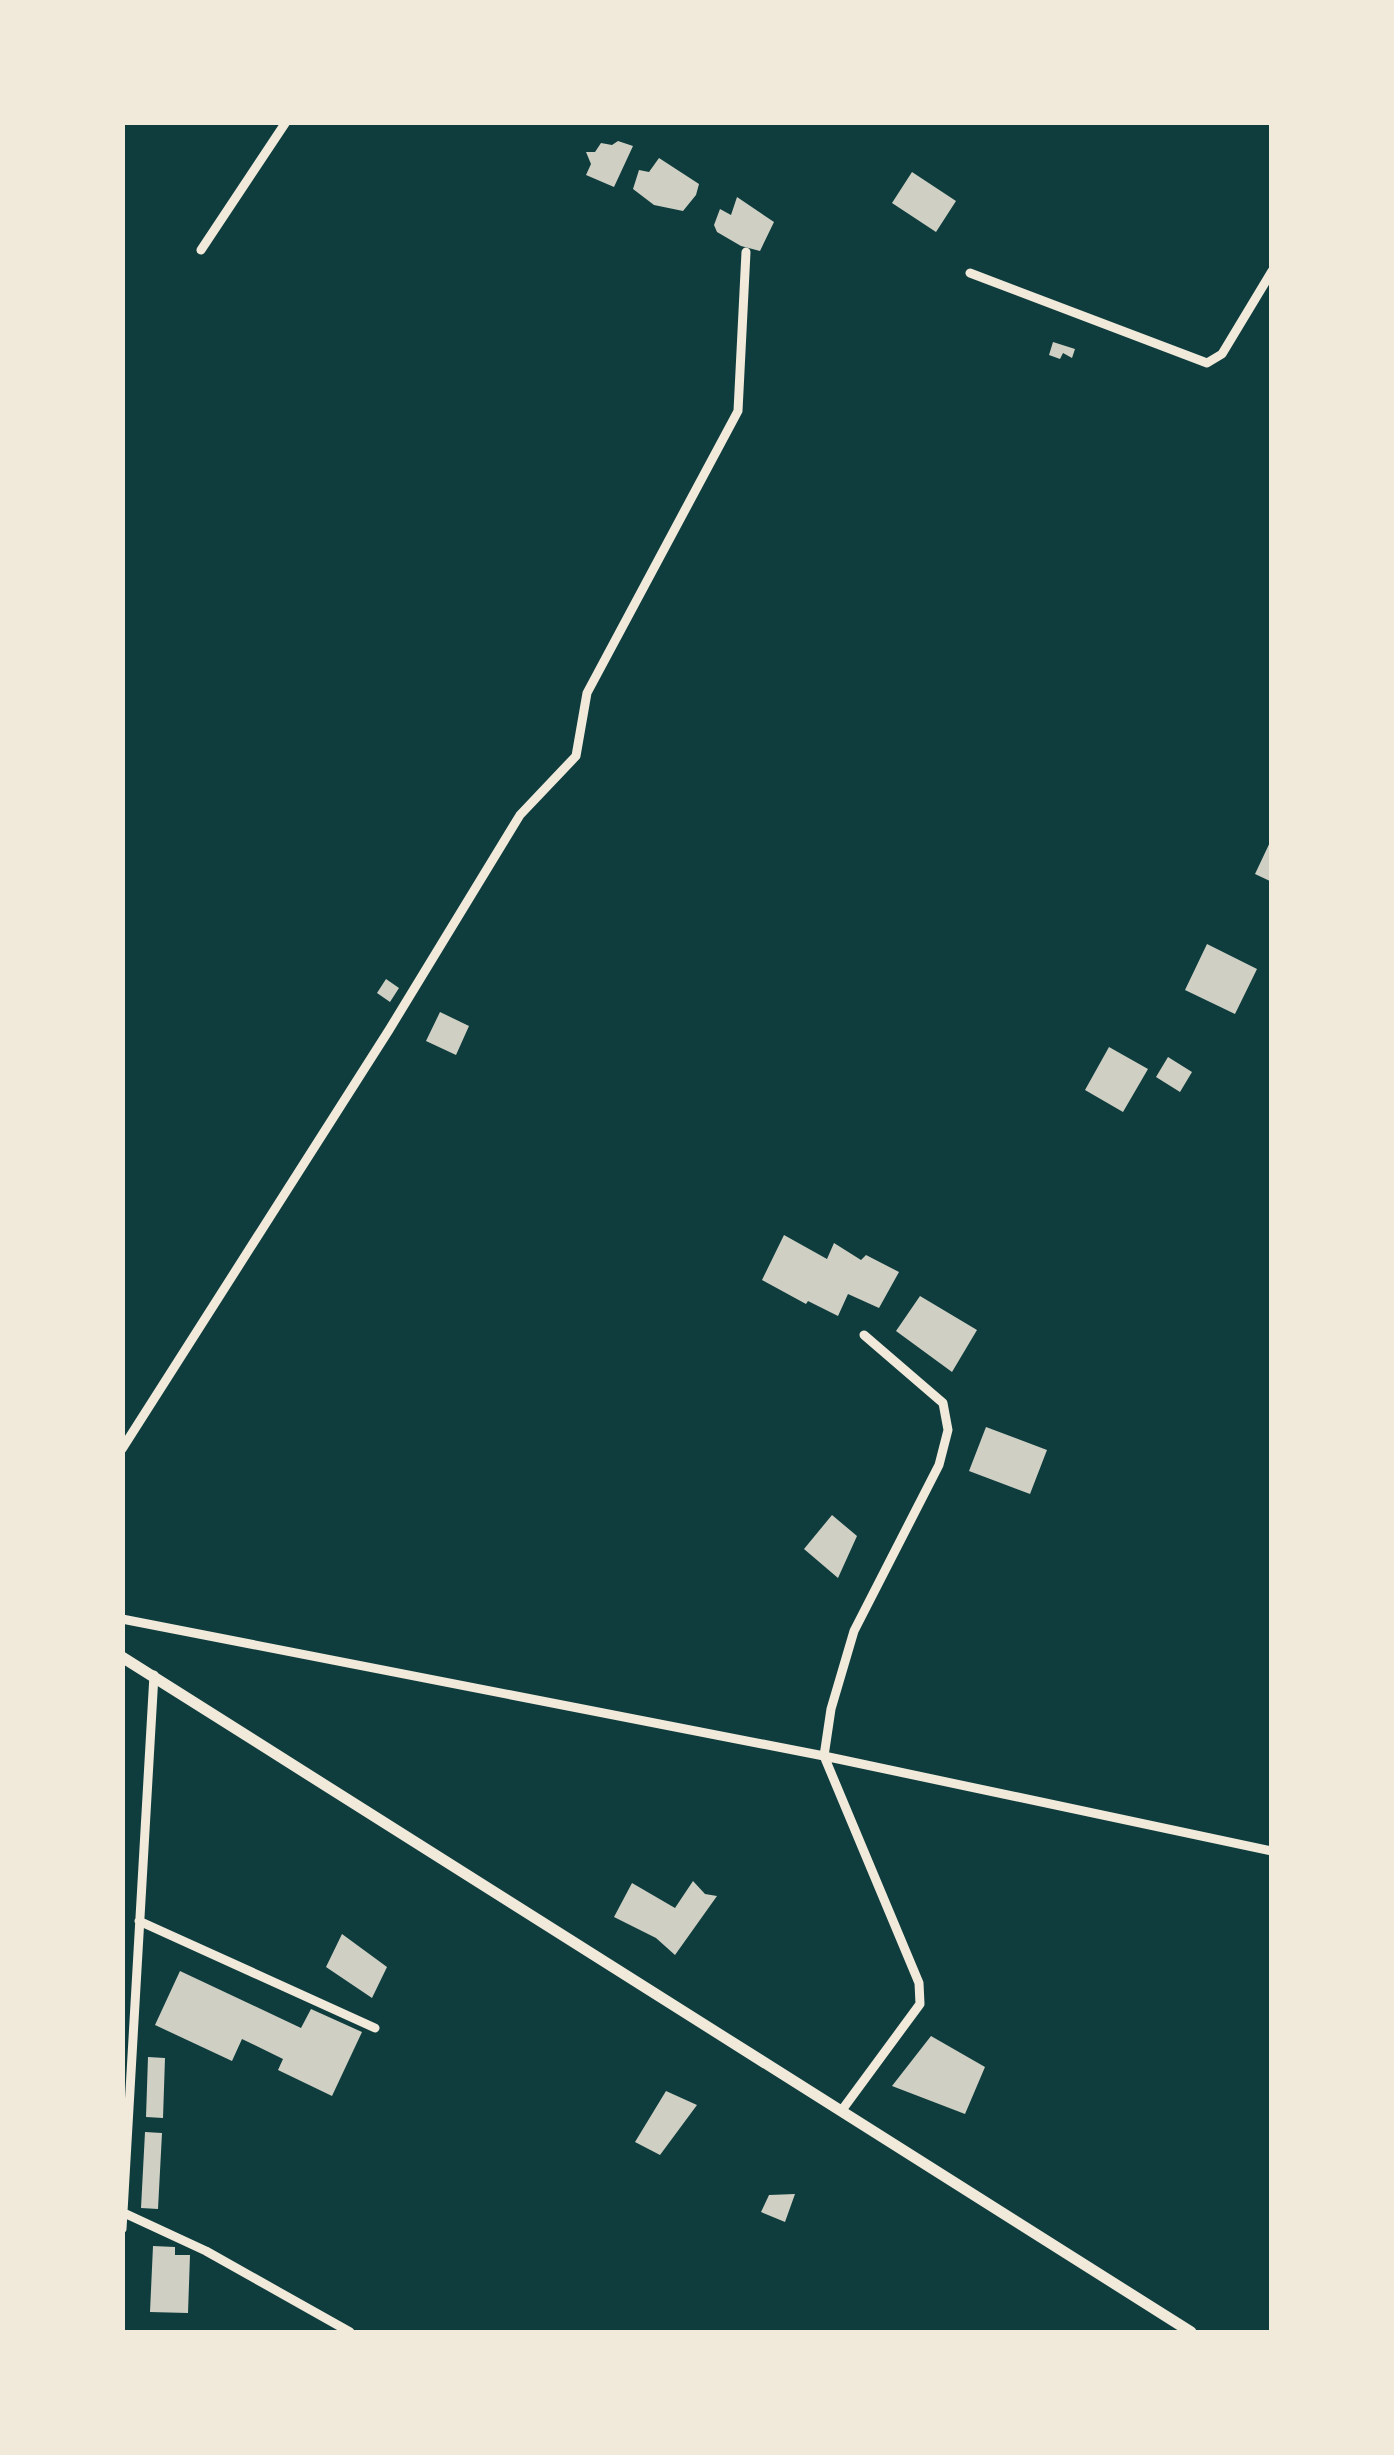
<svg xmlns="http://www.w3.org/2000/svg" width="1394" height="2455" font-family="Manrope,sans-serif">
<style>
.building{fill:#cfcfc3}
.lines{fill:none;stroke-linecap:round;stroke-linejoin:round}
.minor{stroke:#f1e9da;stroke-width:9}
.tertiary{stroke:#f1e9da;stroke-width:11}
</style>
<rect width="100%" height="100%" fill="#0f3d3e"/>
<!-- building -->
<path class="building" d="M618,141L633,146L614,187L586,175L591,164L586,152H595L601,143L612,145Z
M659,158L699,184L696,195L683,211L654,205L633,189L639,170L649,172Z
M912,172L956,201L936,232L892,203Z
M737,197L774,222L760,251L741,246L717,232L714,225L720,209L731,215Z
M1053,342L1075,349L1072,358L1063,353L1060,359L1049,355Z
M1272,838V882L1255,874Z
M1207,944L1257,969L1235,1014L1185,990Z
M386,979L399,988L390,1002L377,993Z
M440,1012L469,1026L456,1055L426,1041Z
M1109,1047L1148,1069L1123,1112L1085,1090Z
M1168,1057L1192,1072L1180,1092L1156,1077Z
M784,1235L827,1259L834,1243L861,1260L866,1255L899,1272L879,1308L848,1294L838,1316L808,1301L806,1304L762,1280Z
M920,1296L977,1330L952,1372L896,1331Z
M986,1427L1047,1450L1030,1494L969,1471Z
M832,1515L857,1536L838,1578L804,1549Z
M693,1881L705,1894L717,1896L675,1955L656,1938L614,1917L632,1883L675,1908Z
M342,1934L387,1967L372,1998L326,1967Z
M180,1971L301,2028L311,2009L362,2032L332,2096L278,2070L283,2059L242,2039L232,2061L155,2025Z
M931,2036L985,2067L965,2114L892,2086Z
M148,2057L165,2058L163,2118L146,2117Z
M666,2091L697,2105L660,2155L635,2142Z
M145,2132L162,2133L158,2209L141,2208Z
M795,2194L785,2222L761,2212L769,2195Z
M153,2246L175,2247V2255H190L188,2313L150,2312Z"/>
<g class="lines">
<!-- minor -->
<path class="minor" d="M201,250L286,122
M970,273L1207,363L1222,354L1272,271
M122,1449L389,1030L520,815L576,756L587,693L738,411L746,252
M122,1619L824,1756L1272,1851
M139,1921L375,2028
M842,2110L920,2004L919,1983L824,1756L831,1709L854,1631L939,1465L948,1430L943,1403L864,1335
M124,2213L206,2251L350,2332
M122,2229L154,1675"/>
<!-- tertiary -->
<path class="tertiary" d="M122,1657L1191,2332"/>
</g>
<!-- border -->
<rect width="1394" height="2455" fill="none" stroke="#f1e9da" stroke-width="250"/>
</svg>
